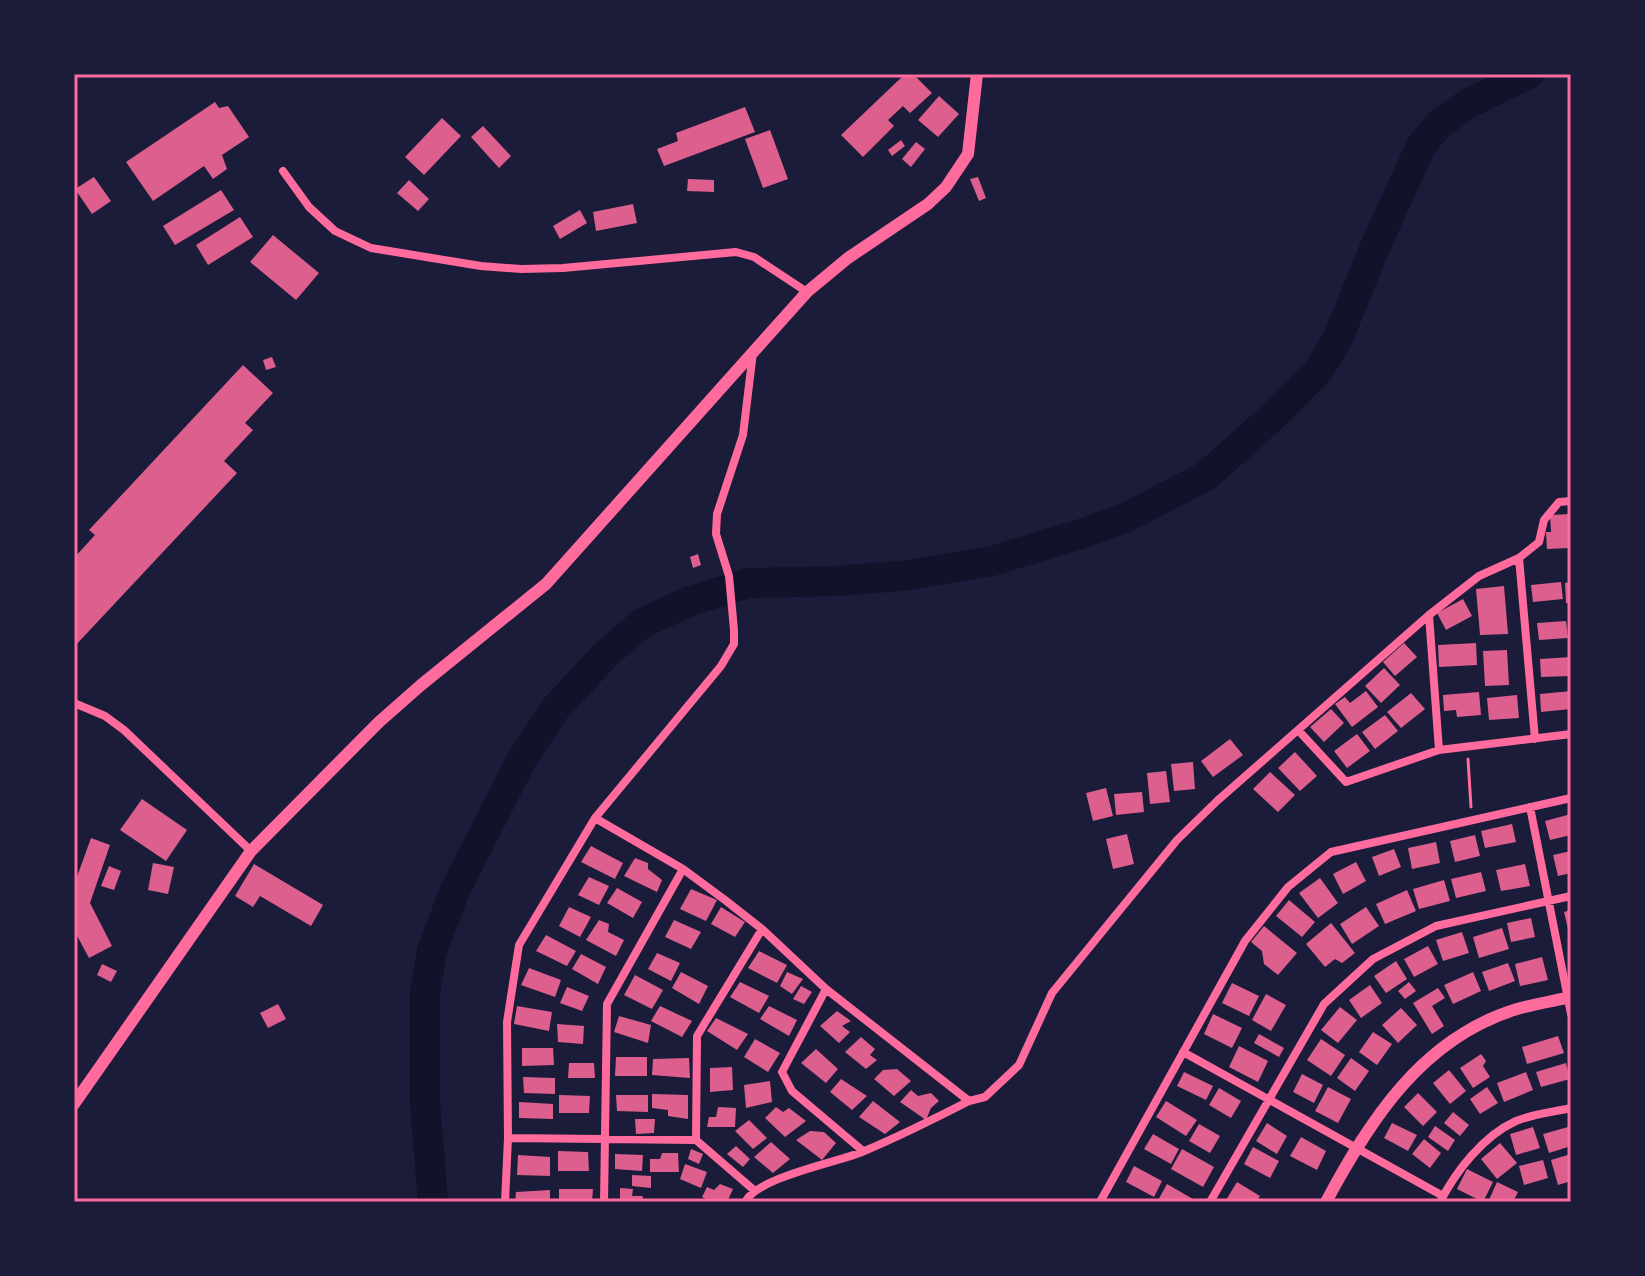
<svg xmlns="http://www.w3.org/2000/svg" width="1645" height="1276" font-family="'Roboto Condensed',sans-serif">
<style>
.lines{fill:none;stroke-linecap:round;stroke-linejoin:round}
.river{stroke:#12122b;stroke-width:30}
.building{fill:#dd5f8e}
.path{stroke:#ff6b9d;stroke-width:3}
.minor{stroke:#ff6b9d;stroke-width:8}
.tertiary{stroke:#ff6b9d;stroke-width:12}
.neatline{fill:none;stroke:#ff6b9d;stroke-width:3}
</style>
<rect width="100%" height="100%" fill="#1b1b3a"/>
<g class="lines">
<!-- river -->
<path class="river" d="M433,1202L425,1103V991L432,951L455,890L522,759L555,709L605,655L642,623L690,601L749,583L835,581L901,576L992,561L1084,533L1127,517L1206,476L1271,418L1319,370L1338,338L1375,247L1421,146L1439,124L1469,103L1529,74"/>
</g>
<!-- building -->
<path class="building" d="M905,74H913L932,93L910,113L903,106L888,120L894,126L863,157L841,135Z
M939,96L959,114L938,137L918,120Z
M215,102L219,108L228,106L249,137L222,155L227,169L213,179L204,166L153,201L126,162Z
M745,107L755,132L664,166L657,149L678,141L676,133Z
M442,118L461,136L424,175L405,157Z
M483,126L511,156L499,168L471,137Z
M770,130L788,179L763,188L745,139Z
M901,140L905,146L892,156L888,150Z
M916,142L925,149L911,167L902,159Z
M94,177L111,201L92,214L75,189Z
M978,177L986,198L979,201L970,179Z
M688,179L714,180V192L687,191Z
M409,180L429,199L418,211L397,193Z
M221,190L234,210L175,245L163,226Z
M633,204L637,223L596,231L593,212Z
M580,210L587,223L560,239L553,226Z
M240,217L253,237L208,265L196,245Z
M273,235L319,273L296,300L250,262Z
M272,357L276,367L266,370L263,360Z
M243,365L273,393L245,423L253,430L224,461L237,473L74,647V558L95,535L89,530Z
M1571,514V548L1547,549L1546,532H1551L1550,515Z
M698,554L701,565L693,568L690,557Z
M1561,582L1563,599L1533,602L1531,585Z
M1571,582V603H1566L1565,583Z
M1504,586L1508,634L1480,635L1476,589Z
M1463,599L1472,616L1446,630L1437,613Z
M1566,621L1568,638L1539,640L1537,623Z
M1404,643L1417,657L1395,676L1383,662Z
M1476,643L1477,665L1439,667L1438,645Z
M1507,650L1509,685L1485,686L1483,651Z
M1571,657V676L1541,677L1540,659Z
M1384,668L1400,685L1381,703L1365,686Z
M1366,691L1378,707L1352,727L1335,704L1345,697L1350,703Z
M1571,691V709L1541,712L1540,694Z
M1479,692L1481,715L1457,717L1456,710L1444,711L1443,695Z
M1411,693L1425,709L1401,728L1387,712Z
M1517,695L1519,718L1489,720L1487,698Z
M1331,709L1344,723L1324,742L1310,727Z
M1385,715L1398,731L1375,749L1362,732Z
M1357,734L1370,751L1347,768L1334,751Z
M1230,739L1243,755L1213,777L1201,761Z
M1295,752L1317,776L1300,791L1278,768Z
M1193,762L1195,789L1174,791L1171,764Z
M1166,771L1170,802L1150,804L1147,773Z
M1270,772L1295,795L1278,812L1253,789Z
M1106,788L1113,816L1093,821L1086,793Z
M1142,792L1144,812L1116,815L1114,794Z
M142,799L187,830L166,861L120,830Z
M1571,814V835L1550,840L1545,821Z
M1512,824L1516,842L1485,848L1481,831Z
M1127,834L1134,864L1113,869L1106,839Z
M1475,835L1480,856L1455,862L1450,841Z
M91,838L110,845L90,903L112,946L89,958L74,930V885Z
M1436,842L1440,863L1412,869L1408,848Z
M591,846L623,863L615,879L581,862Z
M1394,849L1401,867L1379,876L1372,857Z
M1571,851V873L1558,876L1553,855Z
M635,858L648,863V869L662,880L657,892L624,876Z
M1356,862L1366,881L1343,894L1333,874Z
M153,863L174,867L168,894L148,890Z
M254,864L323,905L311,926L260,896L253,907L235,896Z
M1525,864L1530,886L1501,891L1496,870Z
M109,866L121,871L114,890L101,886Z
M1481,872L1486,891L1456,898L1451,879Z
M589,877L609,886L599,905L578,895Z
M1320,878L1338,903L1318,918L1299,893Z
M1444,880L1450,901L1419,909L1413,889Z
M617,888L642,902L633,918L607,903Z
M691,889L717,900L706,921L680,909Z
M1407,890L1416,911L1385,924L1376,904Z
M1289,900L1315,922L1302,937L1276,916Z
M569,907L591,917L580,937L559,926Z
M721,907L745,922L735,937L711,924Z
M1366,907L1379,926L1352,944L1340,924Z
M1571,910V937H1570L1564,912Z
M1531,918L1535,937L1511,942L1507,923Z
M599,920L609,924L608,932L624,940L616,956L586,940Z
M674,920L701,932L691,949L665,937Z
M1331,923L1355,953L1342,963L1335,959L1325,967L1306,944Z
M1264,926L1297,953L1278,975L1264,964L1262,951L1251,942Z
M1502,928L1509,949L1479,958L1473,937Z
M1462,932L1469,953L1443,961L1436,940Z
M546,935L576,951L567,966L536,951Z
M1428,946L1438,964L1414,977L1404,959Z
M759,951L787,965L777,983L748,968Z
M657,953L680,963L671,981L648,969Z
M581,954L606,967L598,984L572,969Z
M1542,957L1548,980L1520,986L1515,964Z
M1396,961L1407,979L1386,993L1374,976Z
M1508,963L1515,981L1489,991L1482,972Z
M102,964L117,971L111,982L97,975Z
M529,968L561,980L555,997L521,985Z
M681,972L708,986L699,1004L672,988Z
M787,972L803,979L792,994L780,986Z
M1473,972L1481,991L1453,1004L1444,985Z
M635,975L663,990L652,1009L624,995Z
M740,982L769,996L759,1013L730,997Z
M1409,982L1416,991L1405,999L1398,991Z
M1232,983L1259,996L1249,1016L1222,1003Z
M1370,985L1382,1003L1361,1018L1349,1000Z
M801,986L812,992L804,1004L793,999Z
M567,987L589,996L582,1011L560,1003Z
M1438,988L1445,998L1432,1006L1444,1026L1432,1034L1413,1003Z
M1266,994L1286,1005L1271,1031L1252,1020Z
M278,1004L286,1019L268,1028L260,1013Z
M517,1006L552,1012L549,1031L514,1024Z
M660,1006L692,1021L682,1037L651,1021Z
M769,1006L797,1020L789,1036L760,1019Z
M1340,1007L1357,1020L1338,1043L1321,1030Z
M1401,1008L1417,1025L1398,1043L1382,1025Z
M837,1011L851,1021L842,1026L850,1032L839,1043L820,1026Z
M1213,1014L1242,1028L1232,1048L1204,1034Z
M619,1016L651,1025L648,1043L614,1032Z
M716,1018L748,1034L737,1050L707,1031Z
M557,1024L584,1026L583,1044L558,1042Z
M1373,1032L1392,1044L1377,1065L1359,1052Z
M1259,1034L1284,1048L1279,1057L1254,1043Z
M1558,1036L1564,1053L1527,1064L1522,1047Z
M861,1037L875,1049L870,1055L877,1060L866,1069L845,1052Z
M755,1039L780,1053L768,1072L744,1057Z
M1321,1039L1345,1055L1331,1076L1307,1060Z
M1239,1046L1268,1061L1258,1082L1229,1067Z
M522,1048H553L554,1065L522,1066Z
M816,1049L838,1069L826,1083L801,1063Z
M1481,1054L1486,1061L1483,1066L1490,1077L1473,1088L1460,1068Z
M616,1057H647V1076H615Z
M689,1058L690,1078L652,1075L653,1059Z
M1351,1058L1369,1071L1355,1091L1337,1078Z
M569,1063H594L595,1078H568Z
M1566,1063L1570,1079L1541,1087L1536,1072Z
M732,1067L733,1090L710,1092V1068Z
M897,1069L911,1081L894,1096L874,1079L883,1070Z
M1449,1070L1466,1091L1450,1104L1433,1083Z
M1184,1072L1213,1086L1206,1100L1177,1086Z
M1526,1072L1533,1090L1504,1102L1497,1083Z
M1302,1074L1323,1085L1314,1103L1293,1092Z
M523,1077L555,1078V1094L524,1093Z
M841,1079L867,1096L852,1110L830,1092Z
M770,1081L772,1102L746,1108L744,1085Z
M1328,1087L1351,1099L1338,1123L1315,1111Z
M1487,1087L1498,1103L1480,1114L1470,1099Z
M1219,1088L1241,1101L1231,1118L1209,1105Z
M911,1090L918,1096L931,1093L939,1101L931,1108L926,1120L900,1102Z
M1418,1093L1437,1112L1423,1126L1404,1107Z
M652,1094L688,1095V1119L668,1116V1110L652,1108Z
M559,1095L590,1096L589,1113H559Z
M616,1095H648V1112L617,1111Z
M873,1101L900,1122L885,1134L859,1117Z
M1166,1101L1197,1120L1186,1136L1156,1117Z
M519,1102L553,1104V1119L519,1118Z
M718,1107L736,1108L735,1127H707L709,1117H716Z
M776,1107L783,1112L789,1108L806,1121L785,1137L765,1118Z
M1453,1112L1469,1125L1460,1136L1444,1123Z
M635,1119H655L654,1133L636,1134Z
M749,1120L767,1138L753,1149L735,1131Z
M1267,1123L1287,1136L1277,1154L1256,1141Z
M1392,1123L1417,1135L1408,1151L1384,1138Z
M1199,1124L1220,1136L1210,1153L1189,1141Z
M1435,1126L1455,1140L1448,1151L1428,1137Z
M1533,1127L1540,1148L1516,1155L1510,1134Z
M1568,1127L1571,1146L1549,1153L1543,1134Z
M810,1131L824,1132L836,1143L822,1160L796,1140Z
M1153,1134L1179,1149L1171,1164L1144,1149Z
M1301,1137L1326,1151L1317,1170L1290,1156Z
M1424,1139L1441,1153L1430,1168L1412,1154Z
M771,1142L790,1159L773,1173L754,1157Z
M1500,1143L1517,1163L1497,1179L1481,1159Z
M736,1146L750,1159L743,1167L727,1154Z
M1253,1147L1279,1161L1270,1178L1244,1164Z
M691,1149L703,1154L699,1164L688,1159Z
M1182,1149L1214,1167L1203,1187L1171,1169Z
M558,1151L588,1152L589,1171H558Z
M662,1153H678L679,1172H650V1159H660Z
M615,1154L643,1155L642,1171L615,1169Z
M1571,1154V1181L1558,1185L1551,1160Z
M518,1155L550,1157V1176L517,1175Z
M1543,1160L1548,1178L1524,1185L1519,1166Z
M685,1164L707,1172L701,1188L680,1179Z
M1134,1166L1162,1181L1154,1197L1126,1182Z
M1467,1169L1493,1182L1483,1202L1457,1189Z
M632,1175L651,1176V1188L632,1186Z
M1237,1182L1260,1196L1256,1202L1226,1200Z
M1497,1182L1518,1192L1513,1202H1488Z
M720,1184L733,1189L727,1202H712L702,1197L707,1187L714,1190Z
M1167,1184L1193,1199L1191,1202H1157Z
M620,1188L633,1189L632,1196H643L642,1202H620Z
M559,1189H593L592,1202H559Z
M550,1190V1202H515L516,1192Z"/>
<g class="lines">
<!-- path -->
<path class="path" d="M1468,759L1471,807"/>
<!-- minor -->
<path class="minor" d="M283,171L309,207L335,231L371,248L481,266L521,269L563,268L736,252L754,257L807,292
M1519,558L1535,739
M1429,615L1439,750
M74,703L105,716L124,730L251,851
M1298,730L1346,782L1439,750L1571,734
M1530,807L1571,1014
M595,818L683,869L725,900L762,929L826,989L969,1101
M826,989L782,1072L792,1091L863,1151
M1183,1052L1443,1196
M508,1138L696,1140L755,1191
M696,1140L697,1036L762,929
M505,1202L508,1138L507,1022L519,945L595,818L721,666L734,644V630L729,576L716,534L717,514L743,435L753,352
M604,1202L607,1004L683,869
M745,1202C758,1177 835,1163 862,1152C898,1137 934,1119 969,1101L985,1097L1019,1065L1052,993L1177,840L1217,801L1429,615L1479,576L1519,558L1539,542L1544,520L1559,502L1571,501
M1100,1202L1245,941L1288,887L1331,852L1571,798
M1210,1202L1324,1004L1373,959L1436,926L1571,896
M1440,1202C1456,1171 1483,1136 1516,1121C1533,1114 1553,1112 1571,1108"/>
<!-- tertiary -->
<path class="tertiary" d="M74,1104L251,851L379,722L421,685L546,584L807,292L848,258L928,204L946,187L968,154L977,74
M1326,1202C1370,1120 1422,1038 1517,1009C1534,1004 1553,1001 1571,997"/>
</g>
<!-- border -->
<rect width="1645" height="1276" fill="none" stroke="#1b1b3a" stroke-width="152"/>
<rect x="76" y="76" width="1493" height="1124" class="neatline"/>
</svg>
